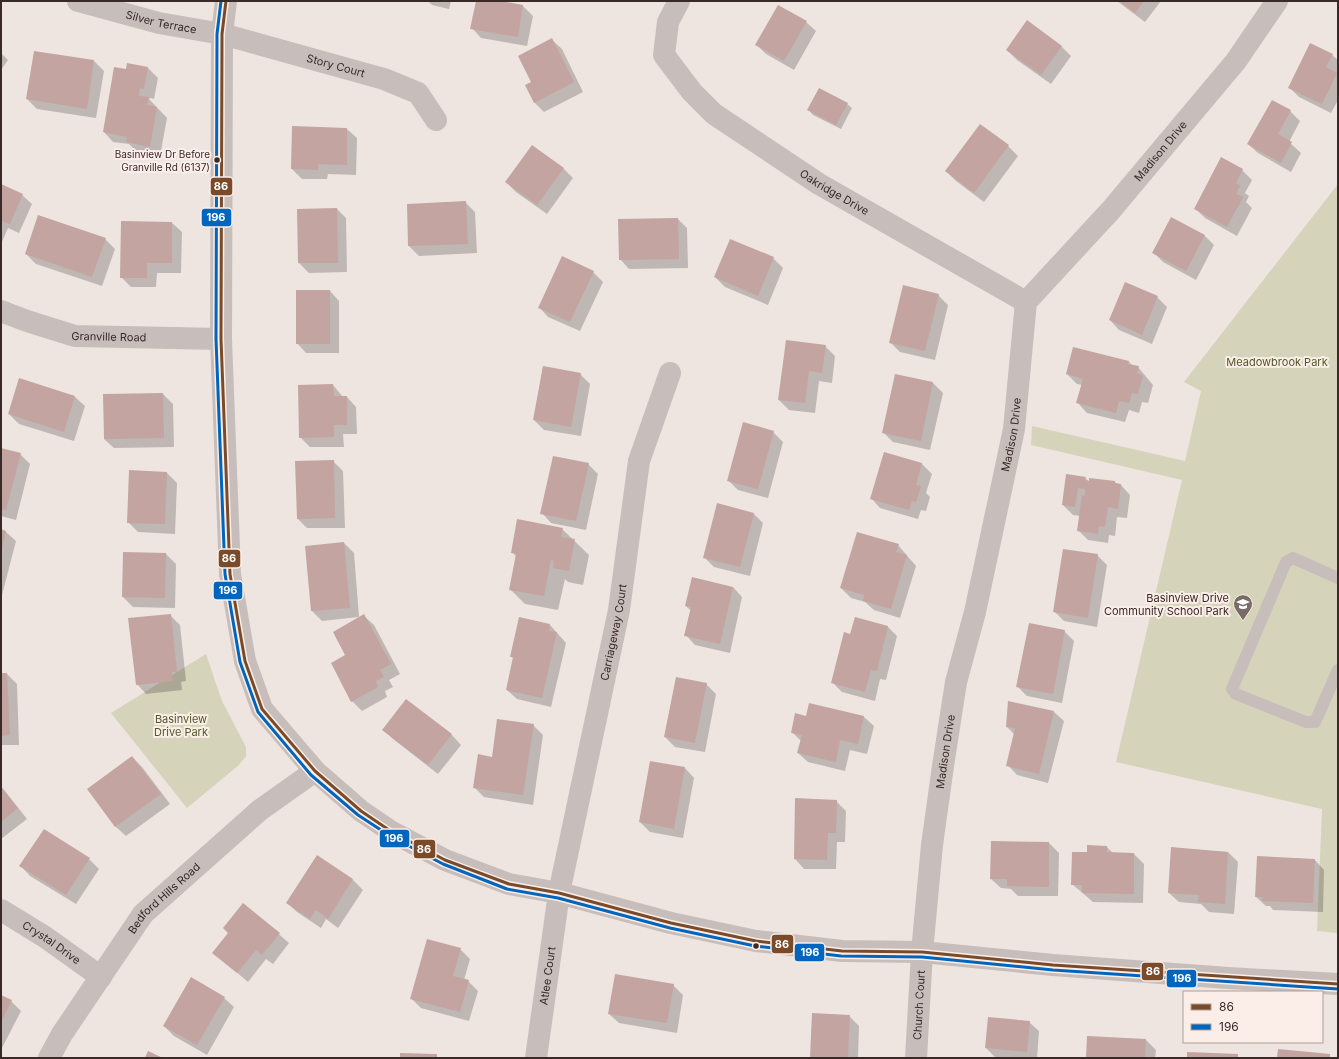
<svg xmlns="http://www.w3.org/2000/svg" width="1339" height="1059" font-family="Inter,sans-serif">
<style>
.green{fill:#d5d3ba}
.shadow{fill:#0003}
.building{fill:#c3a4a1}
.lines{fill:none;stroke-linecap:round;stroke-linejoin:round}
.service{stroke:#c7bdba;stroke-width:12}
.minor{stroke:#c7bdba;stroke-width:22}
.bus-1-casing{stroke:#fbeee8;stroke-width:6}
.bus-2-casing{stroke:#fbeee8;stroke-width:6}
.bus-1{stroke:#7a4b2a;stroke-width:3}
.bus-2{stroke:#0065bd;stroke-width:3}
.bus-dot{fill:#392927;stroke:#fbeee8;stroke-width:1.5}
.labels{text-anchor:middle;stroke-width:4;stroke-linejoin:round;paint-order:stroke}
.bus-label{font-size:10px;fill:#392927;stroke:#fbeee8;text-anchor:end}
.street-label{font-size:11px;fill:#392927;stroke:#fbeee8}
.park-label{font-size:11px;fill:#525929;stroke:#fbeee8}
.poi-label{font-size:11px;fill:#392927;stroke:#fbeee8;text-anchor:end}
.line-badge{stroke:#fbeee8;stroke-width:1.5}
.badge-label{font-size:11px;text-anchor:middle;font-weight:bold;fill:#fff}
</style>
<rect width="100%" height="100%" fill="#eee5e1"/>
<!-- green -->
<path class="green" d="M1338,184V933L1317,931L1322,809L1116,762L1182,480L1031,445L1032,426L1185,461L1201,391L1184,382Z
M206,654L222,701L246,747V756L239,765L187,808L111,713Z"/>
<!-- shadow -->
<path class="shadow" d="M428,1H451L449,9L432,5Z
M477,1H495L523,6L533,16L527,46L481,38L472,28Z
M1117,1H1161L1145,22Z
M806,22L816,31L794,70L766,54L757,45Z
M552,40L562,49L583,92L544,112L534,102L533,83Z
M1061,46L1071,56L1051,84L1017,60L1007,50Z
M1,53L8,60L1,70Z
M1332,55L1338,60V100L1331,113L1299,97L1289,87Z
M94,61L104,71L96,118L37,109L27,99Z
M128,64L148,68L158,78L154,99L150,98L149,99L167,118L160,156L137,152L129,144L113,142L104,132Z
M847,104L852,108L841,129L813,115L809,110Z
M1290,111L1300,121L1289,142L1301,153L1291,172L1258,153L1248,144Z
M980,125L1008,146L1018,156L984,202L956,181L946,171Z
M347,129L357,138L356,175L328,174L327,179H302L292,169Z
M563,168L573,178L547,214L516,192L506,182Z
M1242,170L1252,180L1245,193L1249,196L1246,202L1252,208L1237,236L1205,218L1195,208Z
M1,186L22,195L32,204L19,233L8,228L1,244Z
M465,202L475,212L477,253L419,256L409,246Z
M337,209L346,218L347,272L309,273L299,263L298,210Z
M678,219L687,228L688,268L629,269L620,259Z
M172,223L182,232L181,273H157L156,287H131L121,277Z
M1204,235L1214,245L1196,280L1163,262L1153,252Z
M105,239L115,249L102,286L36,264L26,254Z
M773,258L783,268L768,305L725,287L715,277Z
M593,272L603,282L580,331L548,317L539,307Z
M330,291L339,301V353H306L297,343Z
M938,295L948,305L935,360L900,352L890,342Z
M1157,297L1167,307L1152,344L1119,330L1110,320Z
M825,346L835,356L832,383L819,381L815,413L789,410L779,400Z
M1074,348L1129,362L1133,366L1138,367L1153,385L1148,403L1142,402L1139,413L1129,410L1125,422L1087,413L1078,403L1082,385L1077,384L1067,374Z
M543,367L580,374L590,384L581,436L544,430L534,420Z
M896,375L933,383L943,393L930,450L893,442L883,432Z
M333,385L343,397H347L356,407L357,434H343L344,447H310L300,437Z
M163,394L173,404L174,447L114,448L104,439V395Z
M75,397L85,406L74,441L19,424L9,414Z
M773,432L783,442L768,498L738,490L728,480Z
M1,449L20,454L30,464L16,520L1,516Z
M884,453L922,464L932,474L926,493L930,497L926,511L921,510L918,519L880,508L871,498Z
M333,461L343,471L345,528H307L298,519Z
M588,464L598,474L586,530L551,523L542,513Z
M167,473L177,483L175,534L138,532L128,522Z
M1085,478L1090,482H1114L1121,485L1130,495L1127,518L1117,517L1115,536L1109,535L1108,543L1088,540L1078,530L1080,516L1073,515L1063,505Z
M754,514L763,523L750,576L714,567L704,557Z
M562,529L589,555L583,585L568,582L565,579L558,610L525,604L510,589L517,557L512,552Z
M1,530L6,532L16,541L2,595Z
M344,543L354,553L359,617L322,621L312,611Z
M898,545L916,566L900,618L874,610L865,602L851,598L841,588Z
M166,554L176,564L175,608L133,607L123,597Z
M1097,555L1107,565L1097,627L1064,621L1054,611Z
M733,587L742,597L730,653L695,645L686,635L691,611L686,606Z
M170,615L180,625L186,681L181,682L182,690L146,694L137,684Z
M364,616L374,625L400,674L389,680L393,687L385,691L387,697L362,711L352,701L347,656Z
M550,625L566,643L551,707L517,699L507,690L514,659L511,656Z
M888,627L897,636L886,680L880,679L875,701L842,692L832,682L851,635Z
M1064,631L1074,641L1062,703L1027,696L1018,687Z
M1,674H7L17,684L19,745H1Z
M706,684L716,694L705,752L675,747L665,737Z
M406,700L452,735L461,745L438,774L393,739L384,730Z
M1054,712L1064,721L1048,783L1017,775L1008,765L1015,735L1007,727Z
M807,717H864L874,726L867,754L850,750L845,771L808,762L798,753L801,741L792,732Z
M533,725L543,735L533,805L484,797L474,787L493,758Z
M132,757L142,767L170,804L126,836L116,827L89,789Z
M685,768L694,778L683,838L650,832L640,822Z
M1,786L27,819L1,839Z
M836,801L846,811L845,842H837L836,869H804L795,859Z
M992,842L1049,843L1059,853L1058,896H1018L1011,889L1001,888L991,879Z
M1107,847L1113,853L1134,854L1144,864L1143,903L1093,902L1072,884L1088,853Z
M1172,849L1228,852L1238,862L1234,914L1209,912L1201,904L1179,902L1169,893Z
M317,857L353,880L363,890L338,928L326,919L321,928L297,912L287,903Z
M89,859L99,869L76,904L30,876L21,866Z
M1315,860L1324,870L1323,912L1273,910L1270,906H1266L1256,897Z
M244,904L289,943L273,964L266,959L248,982L214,953L229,934Z
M460,949L470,959L464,980L468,981L478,991L469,1021L421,1008L411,998Z
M673,985L683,995L677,1033L619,1023L609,1014Z
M1,996L11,1001L21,1011L2,1048Z
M224,998L234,1007L207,1055L174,1036L164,1026Z
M849,1016L859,1026L858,1058H811Z
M1029,1022L1039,1031L1037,1058H996L986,1048Z
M1146,1040L1156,1050L1155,1058H1087Z"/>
<!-- building -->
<path class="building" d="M476,1H501L523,5L518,37L470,29Z
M1119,1H1144L1135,13Z
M778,5L807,21L784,61L755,45Z
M1027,20L1062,46L1041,75L1006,50Z
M552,38L574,82L534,103L525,85L531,82L518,56Z
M1310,43L1333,54L1326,67L1337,73L1322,104L1288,88Z
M34,51L94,60L87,109L26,99Z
M127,63L148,67L144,89L140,88L139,96L149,97L147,105L157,107L150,147L126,142L127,137L103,132L114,67L126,69Z
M819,88L848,103L836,125L807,110Z
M1272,100L1291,110L1278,134L1292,142L1281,163L1247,144Z
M980,124L1009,145L974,193L945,171Z
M292,126L347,128V165L318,164V170L291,169Z
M532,145L564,168L537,205L505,182Z
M1221,157L1243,169L1236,183L1240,186L1236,194L1243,197L1227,227L1194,209Z
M1,184L23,194L10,224L1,221Z
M466,201L468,244L408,246L407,204Z
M337,208L338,263H298L297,209Z
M38,215L106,238L92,277L25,254Z
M1171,217L1205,235L1186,271L1152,253Z
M678,218L679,259L619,260L618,219Z
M121,221L172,222V263H147V278H120Z
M730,239L774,257L758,296L714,277Z
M562,256L594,271L570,322L538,308Z
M1125,282L1158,296L1142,335L1109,320Z
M903,285L939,294L925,351L889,343Z
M296,290H330V344H296Z
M786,340L826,345L822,373L809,371L805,403L778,400Z
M1073,347L1129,361L1128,364L1139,366L1137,373L1143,375L1138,394L1132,393L1129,403L1119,401L1116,413L1076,403L1083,379L1066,374Z
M543,366L581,373L571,427L533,420Z
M895,374L933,382L921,441L882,433Z
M19,378L75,396L64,432L8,414Z
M333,384L334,396H347V425H334V437L299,438L298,385Z
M163,393L164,438L104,439L103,394Z
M743,422L774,431L758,489L727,481Z
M1,448L21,453L6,510L1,509Z
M884,452L922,463L916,485L921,486L916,502L912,501L909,510L870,499Z
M553,456L589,463L576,521L540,514Z
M334,460L335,518L297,519L295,461Z
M129,470L167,472L165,524L127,523Z
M1066,474L1086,477L1085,480L1089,481V478L1115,481V483L1121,484L1118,509L1108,507L1105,527L1099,526L1098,534L1077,531L1082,495L1085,496V489L1078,488L1075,507L1062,505Z
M717,503L754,513L740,567L703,558Z
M517,519L563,528L561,537L575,539L569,571L553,568L554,561L551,560L544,596L509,590L516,554L511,553Z
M1,529L6,531L2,549H1Z
M857,532L899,544L896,552L907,555L891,609L863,601L864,595L840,588Z
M344,542L350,608L311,611L305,546Z
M1063,549L1098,554L1088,618L1053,612Z
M123,552L166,553L165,598L122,597Z
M692,577L733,587L720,644L684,636L691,607L685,606Z
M171,614L177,672H172L173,681L136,685L128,618Z
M364,614L391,664L380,670L384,677L376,681L378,687L351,702L331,663L345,655L333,632Z
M519,617L550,624L549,631L557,632L542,698L506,690L513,657H510Z
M855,617L888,626L877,671L871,670L865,692L831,683L844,632L850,634Z
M1029,623L1065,630L1053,694L1016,687Z
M1,673H7L10,735L1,736Z
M676,677L707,683L695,743L664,737Z
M406,699L452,734L428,765L382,730Z
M1008,701L1054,711L1039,774L1006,766L1015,728L1006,727Z
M809,703L864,716L858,744L840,740L836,762L797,753L802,735L791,733L795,713L806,716Z
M497,719L534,724L523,795L473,788L478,754L492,757Z
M132,756L161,794L115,827L87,789Z
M650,761L685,767L674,829L639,822Z
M1,787L18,808L1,822Z
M795,798L837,800L836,833H828L827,860L794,859Z
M44,829L90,858L66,895L19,866Z
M991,841L1049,842V887L1007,886V879H990Z
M1087,845L1107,846V852L1134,853V894L1082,893V885H1071L1072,852H1087Z
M1171,847L1228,852L1225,904L1198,902L1199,895L1168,893Z
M317,855L353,879L328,919L316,910L310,919L286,903Z
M1257,856L1315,859L1313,903L1262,901L1263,897H1255Z
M243,903L280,933L262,955L256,950L237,973L212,953L228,933L223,928Z
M427,939L461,948L453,976L469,980L460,1012L410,999Z
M615,974L674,984L667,1023L608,1014Z
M191,977L225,997L197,1045L163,1026Z
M1,995L12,1000L1,1022Z
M812,1013L850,1015L848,1058H810Z
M988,1017L1030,1021L1027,1052L985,1048Z
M1087,1036L1146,1039L1145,1058H1086Z
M1278,1049L1330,1054V1058H1277Z
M148,1051L163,1058H145Z
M1187,1052L1238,1054V1058H1187Z
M400,1053L437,1054V1058H400Z"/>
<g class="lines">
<!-- service -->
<path class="service" d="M1338,578L1293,558L1286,562L1232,689L1236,694L1306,722H1315L1338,670"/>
<!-- minor -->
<g class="minor">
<path id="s1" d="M78,1L159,23L222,34L384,79L418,93L436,120"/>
<path d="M226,1L222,34L221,339L230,574L245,661L262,709L315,771L361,811L392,832L445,860L509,884L559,893L671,923L756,941L842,951L922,952L1053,965L1228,978L1338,984"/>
<path id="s2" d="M679,1L668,22L664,55L692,92L714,114L819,184L1026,302"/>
<path id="s3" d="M1,311L27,321L75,336L221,339"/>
<path id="s4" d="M1,910L45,937L101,977"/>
<path id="s5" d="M49,1058L62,1034L143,914L260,810L315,771"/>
<path id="s6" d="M536,1058L559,893L619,610L639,461L670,373"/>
<path id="s7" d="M916,1058L922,952L932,845L943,766L956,682L975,612L1014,429L1026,302L1111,210L1236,61L1277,1"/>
</g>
<!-- bus-1 casing -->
<g class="bus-1-casing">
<path id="bus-1" d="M226,1L222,34L221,339L230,574L245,661L262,709L315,771L361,811L392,832L445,860L509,884L559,893L671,923L756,941L842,951L922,952L1053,965L1338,984"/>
</g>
<!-- bus-2 casing -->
<g class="bus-2-casing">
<path id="bus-2" d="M221,1L217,34L216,339L225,574L240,662L258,712L311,775L358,815L390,836L443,864L507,889L558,898L670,928L755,946L841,956L922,957L1053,970L1338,989"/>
</g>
<!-- bus-1 -->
<use href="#bus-1" class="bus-1"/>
<!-- bus-2 -->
<use href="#bus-2" class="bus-2"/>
</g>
<!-- icons -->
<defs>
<g id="school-pin" transform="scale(1)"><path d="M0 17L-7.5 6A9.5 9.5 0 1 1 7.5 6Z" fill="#786b68" stroke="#fbeee8"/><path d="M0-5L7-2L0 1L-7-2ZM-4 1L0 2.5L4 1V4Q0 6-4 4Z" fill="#fff"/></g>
</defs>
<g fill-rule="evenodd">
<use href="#school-pin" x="1243" y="604"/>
</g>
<!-- markers -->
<g class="bus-dot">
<circle cx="217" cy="160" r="3.5"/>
<circle cx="756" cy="946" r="3.5"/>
</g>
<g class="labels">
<!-- bus labels -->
<g class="bus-label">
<text x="210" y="158">Basinview Dr Before<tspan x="210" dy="13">Granville Rd (6137)</tspan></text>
</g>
<!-- street labels -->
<g class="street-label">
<text dy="4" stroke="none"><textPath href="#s1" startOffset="86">Silver Terrace</textPath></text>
<text dy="4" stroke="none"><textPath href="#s1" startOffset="266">Story Court</textPath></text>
<text dy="4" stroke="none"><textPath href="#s7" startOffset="968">Madison Drive</textPath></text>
<text dy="4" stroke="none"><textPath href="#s2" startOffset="278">Oakridge Drive</textPath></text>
<text dy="4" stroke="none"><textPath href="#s3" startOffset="112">Granville Road</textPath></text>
<text dy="4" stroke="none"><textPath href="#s7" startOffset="632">Madison Drive</textPath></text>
<text dy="4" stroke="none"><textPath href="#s6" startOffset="433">Carriageway Court</textPath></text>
<text dy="4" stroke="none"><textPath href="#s7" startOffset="308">Madison Drive</textPath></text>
<text dy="4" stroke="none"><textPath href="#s5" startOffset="198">Bedford Hills Road</textPath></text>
<text dy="4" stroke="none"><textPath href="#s4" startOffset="60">Crystal Drive</textPath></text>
<text dy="4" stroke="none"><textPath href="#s6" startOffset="83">Atlee Court</textPath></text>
<text dy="4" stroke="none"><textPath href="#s7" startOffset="53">Church Court</textPath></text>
</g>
<!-- park labels -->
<g class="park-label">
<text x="1277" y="366">Meadowbrook Park</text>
<text x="181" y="723">Basinview<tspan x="181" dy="13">Drive Park</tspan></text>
</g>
<!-- poi labels -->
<g class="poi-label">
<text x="1229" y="602">Basinview Drive<tspan x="1229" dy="13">Community School Park</tspan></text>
</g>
</g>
<g class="line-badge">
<rect x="210" y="177" width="23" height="19" rx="4" fill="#7a4b2a"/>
<rect x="201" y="208" width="31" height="19" rx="4" fill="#0065bd"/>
<rect x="218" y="549" width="23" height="19" rx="4" fill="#7a4b2a"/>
<rect x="213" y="581" width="30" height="19" rx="4" fill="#0065bd"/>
<rect x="379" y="829" width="31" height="19" rx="4" fill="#0065bd"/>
<rect x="413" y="839" width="23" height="20" rx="4" fill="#7a4b2a"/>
<rect x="771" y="934" width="23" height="20" rx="4" fill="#7a4b2a"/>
<rect x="794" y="943" width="31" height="19" rx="4" fill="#0065bd"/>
<rect x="1141" y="962" width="23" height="19" rx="4" fill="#7a4b2a"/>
<rect x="1166" y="969" width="31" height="19" rx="4" fill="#0065bd"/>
</g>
<g class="badge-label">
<text x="221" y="190">86</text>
<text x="216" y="221">196</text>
<text x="229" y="562">86</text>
<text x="228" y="594">196</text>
<text x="394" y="842">196</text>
<text x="424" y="853">86</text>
<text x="782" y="948">86</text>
<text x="810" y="956">196</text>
<text x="1153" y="975">86</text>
<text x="1182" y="982">196</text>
</g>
<!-- border -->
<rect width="1339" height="1059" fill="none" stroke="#392927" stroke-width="4"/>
<!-- legend -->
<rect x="1183" y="991" width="140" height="52" fill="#fbeee8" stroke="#ad9f9b"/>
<rect x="1191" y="1004" width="20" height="6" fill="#7a4b2a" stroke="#ad9f9b"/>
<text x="1219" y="1011" font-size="12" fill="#392927">86</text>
<rect x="1191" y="1024" width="20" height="6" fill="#0065bd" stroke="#ad9f9b"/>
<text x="1219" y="1031" font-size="12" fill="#392927">196</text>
</svg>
